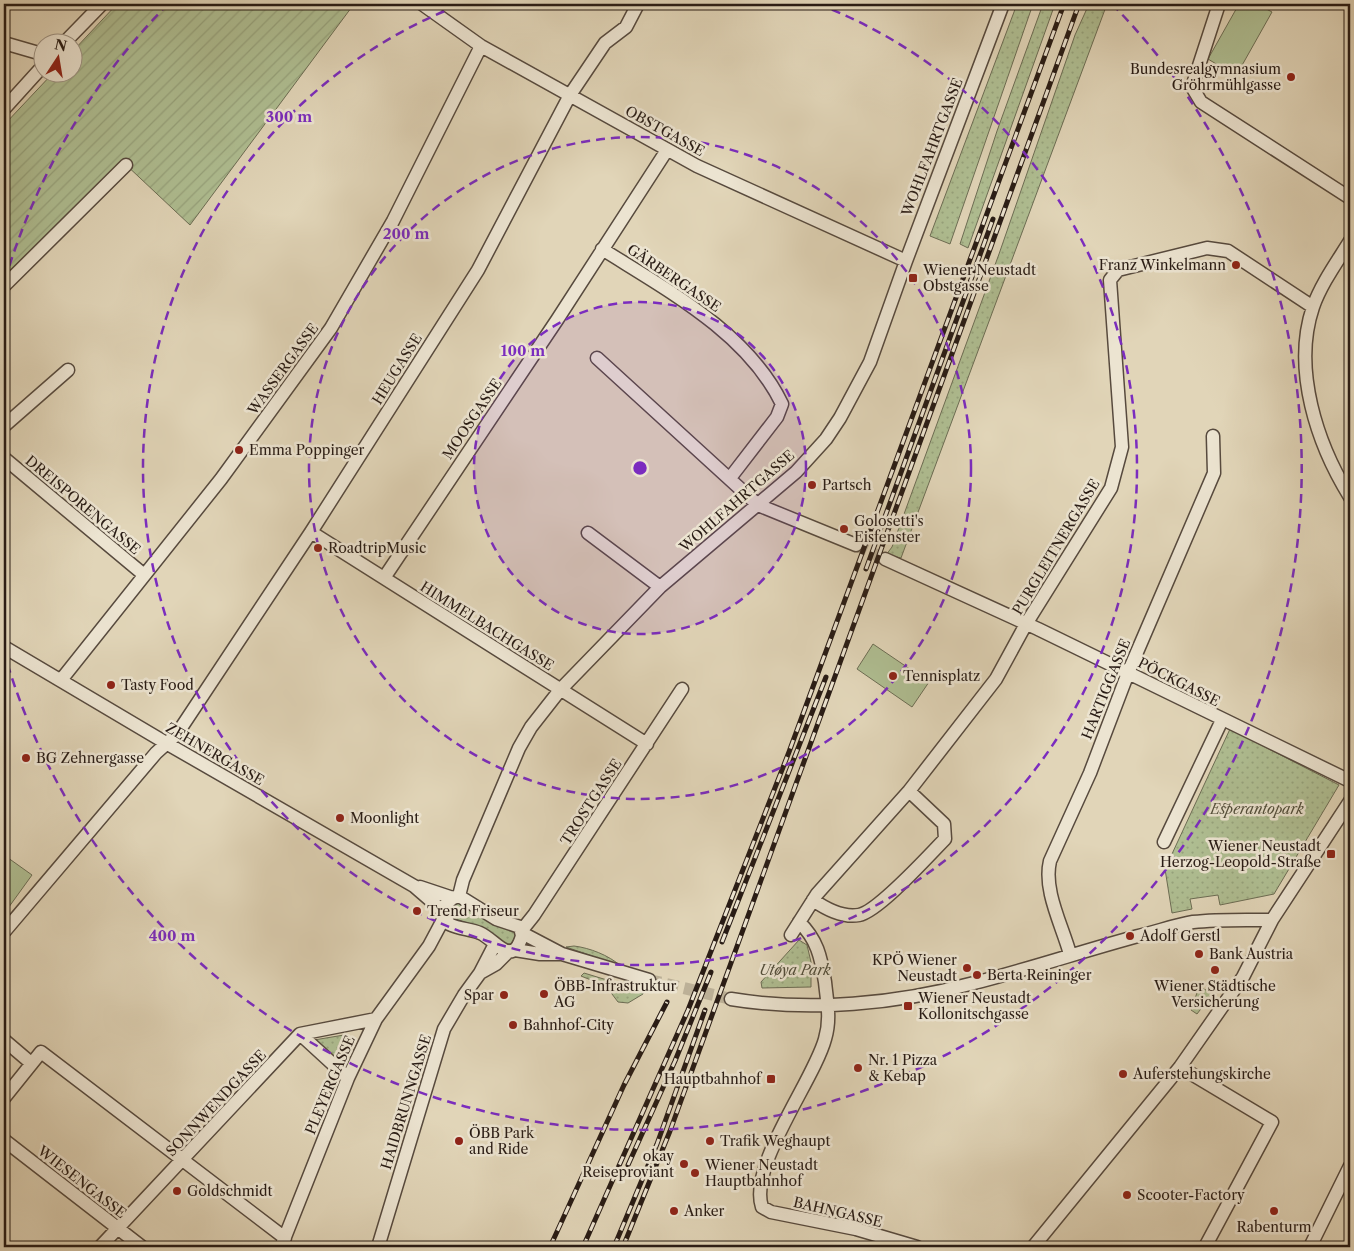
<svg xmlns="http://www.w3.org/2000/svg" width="1354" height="1251" font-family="'Libre Caslon Text',serif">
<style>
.grass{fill:url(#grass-dots);stroke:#6c6d54}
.garden{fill:url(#garden-furrows);stroke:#6c6d54}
.pitch{fill:#afbe92;stroke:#6c6d54}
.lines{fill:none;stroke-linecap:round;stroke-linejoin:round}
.minor-tunnel{stroke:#bcb097;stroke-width:12;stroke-dasharray:12 6;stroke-linecap:butt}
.minor-casing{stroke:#574a3e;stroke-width:15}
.minor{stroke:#ece4d1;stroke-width:12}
.rail-casing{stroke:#291c15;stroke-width:5}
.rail{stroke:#ece4d1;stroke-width:3;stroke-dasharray:9;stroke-linecap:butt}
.ring{fill:none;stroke:#7b2cbf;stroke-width:2.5;stroke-dasharray:9 6}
.poi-dot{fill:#8f2418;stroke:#ece4d1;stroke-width:2}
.labels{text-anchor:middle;stroke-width:5;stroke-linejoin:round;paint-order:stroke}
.poi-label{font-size:14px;fill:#291c15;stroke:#ece4d1;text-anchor:start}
.street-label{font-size:14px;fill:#291c15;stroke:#ece4d1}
.park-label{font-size:14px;font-style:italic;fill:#514d3a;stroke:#ece4d1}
.centre{fill:#7b2cbf;stroke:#ece4d1;stroke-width:2.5}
.ring-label{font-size:15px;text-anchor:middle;font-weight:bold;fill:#7b2cbf;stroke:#ece4d1;stroke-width:5;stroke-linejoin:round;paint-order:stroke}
</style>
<defs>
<pattern id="grass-dots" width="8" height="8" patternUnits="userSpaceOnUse" patternTransform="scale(1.25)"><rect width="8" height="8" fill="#afbe92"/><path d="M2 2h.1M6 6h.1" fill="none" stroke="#97a37d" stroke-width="1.8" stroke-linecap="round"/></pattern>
<pattern id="garden-furrows" width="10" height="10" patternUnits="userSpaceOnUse" patternTransform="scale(1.25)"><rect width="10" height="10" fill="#afbe92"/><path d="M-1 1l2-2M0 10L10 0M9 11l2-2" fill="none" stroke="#97a37d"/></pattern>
</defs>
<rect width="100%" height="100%" fill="#e1d5b8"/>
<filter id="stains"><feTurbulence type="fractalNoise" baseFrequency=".004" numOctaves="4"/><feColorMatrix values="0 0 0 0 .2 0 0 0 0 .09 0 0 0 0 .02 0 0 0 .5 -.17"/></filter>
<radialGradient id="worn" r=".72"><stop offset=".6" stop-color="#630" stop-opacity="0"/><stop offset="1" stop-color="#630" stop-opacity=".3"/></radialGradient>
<!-- grass -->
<path class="grass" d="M1017,4H1033L950,244L930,236Z
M1043,4H1055L968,248L960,244L997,131Z
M1089,4H1107L901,558L886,555L892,547L999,254L1075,35Z
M1230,729L1339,785L1274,894L1220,905L1218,895L1190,899L1192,909L1172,913L1165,869Z
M460,903L482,918L512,930L516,935L512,943L506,945L478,926L454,919L451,910L454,905Z
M799,940L807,945L811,962V987L762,988L761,982Z
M574,946C590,948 608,955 621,966L566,947Z
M584,973L643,991V994L628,1003L618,1002L606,986L581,976Z
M1199,987L1213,993L1197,1014L1191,1010Z
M344,1035L352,1041L353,1046L343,1069L314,1040Z"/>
<!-- garden -->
<path class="garden" d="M117,4H354L190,225L123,162L4,276V125L53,73L72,72L73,51Z"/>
<!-- pitch -->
<path class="pitch" d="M1239,4H1257L1272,12L1236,76L1208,59Z
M873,644L929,682L912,707L857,669Z
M4,855L32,875L6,911L4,909Z"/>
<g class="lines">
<!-- minor-tunnel -->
<path class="minor-tunnel" d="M856,545L885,559
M649,980L731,999"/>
<!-- minor casing -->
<g class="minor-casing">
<path id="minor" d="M422,4L481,46L697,166L906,261
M1219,4L1192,87L1201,102L1350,198
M65,42L102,4
M4,43L42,54
M4,109L42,67
M1350,241C1337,262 1321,284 1313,307C1292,369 1317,444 1350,497
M602,249C667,290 748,333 782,404L777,417L730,478
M4,286L126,165
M597,358L758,505L856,545
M4,426L68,370
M4,458L143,574
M311,532L647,744
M588,533L660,587
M885,559L1038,629L1350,781
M384,578L557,320L667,150
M4,647L166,743L414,886L444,912
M61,680L221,479L331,328L393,221L481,46
M1164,842L1222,720
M420,887L453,898
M459,896L463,880L519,748L531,727L560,690L660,587L796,472L826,439L840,418L870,362L906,261L1003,4
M459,896L496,919L520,927L522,936C512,969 496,940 480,933C470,929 459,929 449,924L445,916L446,904L453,898Z
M813,900C826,909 843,918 859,915C879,911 929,855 945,839L944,824L909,791
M799,922C817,939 821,957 825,982C827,1002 831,1019 825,1039C814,1080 748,1166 762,1207L771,1212L856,1229L917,1247
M522,930L534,915L682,689
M4,932L156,753L177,734L311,532L478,270L570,95L605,43L626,27L638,4
M522,933L562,954L649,980
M791,935L817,894L909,791L996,679L1026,624L1111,488L1122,447L1110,280L1118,270L1207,248L1228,251L1313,307
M515,950L540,954H559
M1070,954C1062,925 1043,890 1050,861L1090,773L1128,673L1214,473L1213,436
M480,973L496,964L509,951
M731,999C810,1012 897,1004 974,983C1029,969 1083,951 1138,936C1156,932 1175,925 1193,922C1219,919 1246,920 1272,920
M300,1034L348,1078
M4,1040L31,1063
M1180,1067L1272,1122L1205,1247
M4,1098L41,1052L285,1238
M4,1140L142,1247
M100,1247L300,1034L376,1019
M281,1247L348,1078L376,1019L429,946L445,916
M378,1247L444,1029L464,995L480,973L495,944
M1033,1247L1180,1067L1243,977L1272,920L1350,801
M1310,1247L1350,1166"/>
</g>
<!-- minor -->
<use href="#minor" class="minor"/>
<!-- rail casing -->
<g class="rail-casing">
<path id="rail" d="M866,569L993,219
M722,942L826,677
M628,1165L675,1061L711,972
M550,1247L624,1085L667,1002
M583,1247L688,1010L789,752L1064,4
M614,1247L657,1144L705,1010
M623,1247L670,1131L1079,4"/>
</g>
<!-- rail -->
<use href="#rail" class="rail"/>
</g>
<!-- distance rings -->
<circle cx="640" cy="468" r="166" fill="#7b2cbf" fill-opacity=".12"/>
<g class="ring">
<circle cx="640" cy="468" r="166"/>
<circle cx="640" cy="468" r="331"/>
<path d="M818 4A497 497 0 1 1 462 4"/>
<path d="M5 280A662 662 0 0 1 168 4M1112 4A662 662 0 1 1 5 656"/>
</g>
<!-- markers -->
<g class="poi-dot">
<circle cx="1291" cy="77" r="5"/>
<circle cx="1236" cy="265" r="5"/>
<rect x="908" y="273" width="10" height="10" rx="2.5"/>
<circle cx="239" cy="450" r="5"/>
<circle cx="812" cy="485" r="5"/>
<circle cx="844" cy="529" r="5"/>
<circle cx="318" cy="548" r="5"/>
<circle cx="893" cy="676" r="5"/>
<circle cx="111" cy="685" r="5"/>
<circle cx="26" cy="758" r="5"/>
<circle cx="340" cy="818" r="5"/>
<rect x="1326" y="849" width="10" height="10" rx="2.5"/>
<circle cx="417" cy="911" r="5"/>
<circle cx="1130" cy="936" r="5"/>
<circle cx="1199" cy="954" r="5"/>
<circle cx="967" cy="968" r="5"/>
<circle cx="1215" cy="970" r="5"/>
<circle cx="977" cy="975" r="5"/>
<circle cx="544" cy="994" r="5"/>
<circle cx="504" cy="995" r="5"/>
<rect x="903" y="1001" width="10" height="10" rx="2.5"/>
<circle cx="513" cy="1025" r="5"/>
<circle cx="858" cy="1068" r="5"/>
<circle cx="1123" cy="1074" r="5"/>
<rect x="766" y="1074" width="10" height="10" rx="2.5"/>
<circle cx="459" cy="1141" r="5"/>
<circle cx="710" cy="1141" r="5"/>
<circle cx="684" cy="1164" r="5"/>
<circle cx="695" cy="1173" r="5"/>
<circle cx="177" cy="1191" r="5"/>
<circle cx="1127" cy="1195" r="5"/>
<circle cx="674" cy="1211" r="5"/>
<circle cx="1274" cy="1211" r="5"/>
</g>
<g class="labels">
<!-- poi labels -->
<g class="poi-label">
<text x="1281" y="74" text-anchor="end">Bundesrealgymnasium<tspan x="1281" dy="16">Gröhrmühlgasse</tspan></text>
<text x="1226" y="270" text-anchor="end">Franz Winkelmann</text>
<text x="923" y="275">Wiener Neustadt<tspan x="923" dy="16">Obstgasse</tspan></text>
<text x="249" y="455">Emma Poppinger</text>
<text x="822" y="490">Partsch</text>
<text x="854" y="526">Golosetti's<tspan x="854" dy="16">Eisfenster</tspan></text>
<text x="328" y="553">RoadtripMusic</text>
<text x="903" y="681">Tennisplatz</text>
<text x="121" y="690">Tasty Food</text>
<text x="36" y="763">BG Zehnergasse</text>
<text x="350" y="823">Moonlight</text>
<text x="1321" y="851" text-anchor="end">Wiener Neustadt<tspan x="1321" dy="16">Herzog-Leopold-Straße</tspan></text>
<text x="427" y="916">Trend Friseur</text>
<text x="1140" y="941">Adolf Gerstl</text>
<text x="1209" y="959">Bank Austria</text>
<text x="957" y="965" text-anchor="end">KPÖ Wiener<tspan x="957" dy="16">Neustadt</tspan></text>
<text x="987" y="980">Berta Reininger</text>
<text x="554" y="991">ÖBB-Infrastruktur<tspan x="554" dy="16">AG</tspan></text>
<text x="1215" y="991" text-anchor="middle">Wiener Städtische<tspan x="1215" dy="16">Versicherung</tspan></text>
<text x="494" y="1000" text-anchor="end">Spar</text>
<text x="918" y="1003">Wiener Neustadt<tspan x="918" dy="16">Kollonitschgasse</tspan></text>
<text x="523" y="1030">Bahnhof-City</text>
<text x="868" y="1065">Nr. 1 Pizza<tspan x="868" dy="16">&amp; Kebap</tspan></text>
<text x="1133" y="1079">Auferstehungskirche</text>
<text x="761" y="1084" text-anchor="end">Hauptbahnhof</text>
<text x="469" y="1138">ÖBB Park<tspan x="469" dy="16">and Ride</tspan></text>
<text x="720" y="1146">Trafik Weghaupt</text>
<text x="674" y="1161" text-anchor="end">okay<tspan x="674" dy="16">Reiseproviant</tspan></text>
<text x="705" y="1170">Wiener Neustadt<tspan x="705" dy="16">Hauptbahnhof</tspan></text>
<text x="187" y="1196">Goldschmidt</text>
<text x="1137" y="1200">Scooter-Factory</text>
<text x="684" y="1216">Anker</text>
<text x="1274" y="1232" text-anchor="middle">Rabenturm</text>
</g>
<!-- street labels -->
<g class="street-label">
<text transform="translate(665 131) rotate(29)" y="5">OBSTGASSE</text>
<text transform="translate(932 147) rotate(-69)" y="5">WOHLFAHRTGASSE</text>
<text transform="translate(674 278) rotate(34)" y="5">GÄRBERGASSE</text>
<text transform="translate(283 369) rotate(-54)" y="5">WASSERGASSE</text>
<text transform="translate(397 369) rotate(-58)" y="5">HEUGASSE</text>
<text transform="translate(472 419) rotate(-56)" y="5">MOOSGASSE</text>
<text transform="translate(737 501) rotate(-41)" y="5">WOHLFAHRTGASSE</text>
<text transform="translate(83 505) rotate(40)" y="5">DREISPORENGASSE</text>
<text transform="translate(1056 547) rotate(-59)" y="5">PURGLEITNERGASSE</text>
<text transform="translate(487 626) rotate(32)" y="5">HIMMELBACHGASSE</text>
<text transform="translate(1179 682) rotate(27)" y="5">PÖCKGASSE</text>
<text transform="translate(1106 689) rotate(-68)" y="5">HARTIGGASSE</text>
<text transform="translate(215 754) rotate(30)" y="5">ZEHNERGASSE</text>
<text transform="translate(591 802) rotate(-57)" y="5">TROSTGASSE</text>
<text transform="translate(330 1085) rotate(-67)" y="5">PLEYERGASSE</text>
<text transform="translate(406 1102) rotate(-73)" y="5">HAIDBRUNNGASSE</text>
<text transform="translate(216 1103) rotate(-47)" y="5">SONNWENDGASSE</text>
<text transform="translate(82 1182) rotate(38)" y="5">WIESENGASSE</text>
<text transform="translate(838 1212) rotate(13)" y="5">BAHNGASSE</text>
</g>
<!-- park labels -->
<g class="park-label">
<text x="1257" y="814">Esperantopark</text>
<text x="795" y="975">Utøya Park</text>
</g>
</g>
<circle cx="640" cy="468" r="8" class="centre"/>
<g class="ring-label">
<text x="289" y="122">300 m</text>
<text x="406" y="239">200 m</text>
<text x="523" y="356">100 m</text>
<text x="172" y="941">400 m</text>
</g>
<!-- margin -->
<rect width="1354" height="1251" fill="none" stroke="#e1d5b8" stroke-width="20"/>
<rect x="5" y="5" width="1344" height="1241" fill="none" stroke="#291c15" stroke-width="2.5"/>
<rect x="10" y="10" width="1334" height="1231" fill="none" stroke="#291c15"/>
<!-- north arrow -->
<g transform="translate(58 58) rotate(12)"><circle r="24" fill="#ece4d1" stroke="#9e9486"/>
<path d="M0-4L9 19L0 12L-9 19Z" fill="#8f2418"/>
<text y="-8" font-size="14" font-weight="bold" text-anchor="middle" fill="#291c15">N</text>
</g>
<rect width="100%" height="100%" filter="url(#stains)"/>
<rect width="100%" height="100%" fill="url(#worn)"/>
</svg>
